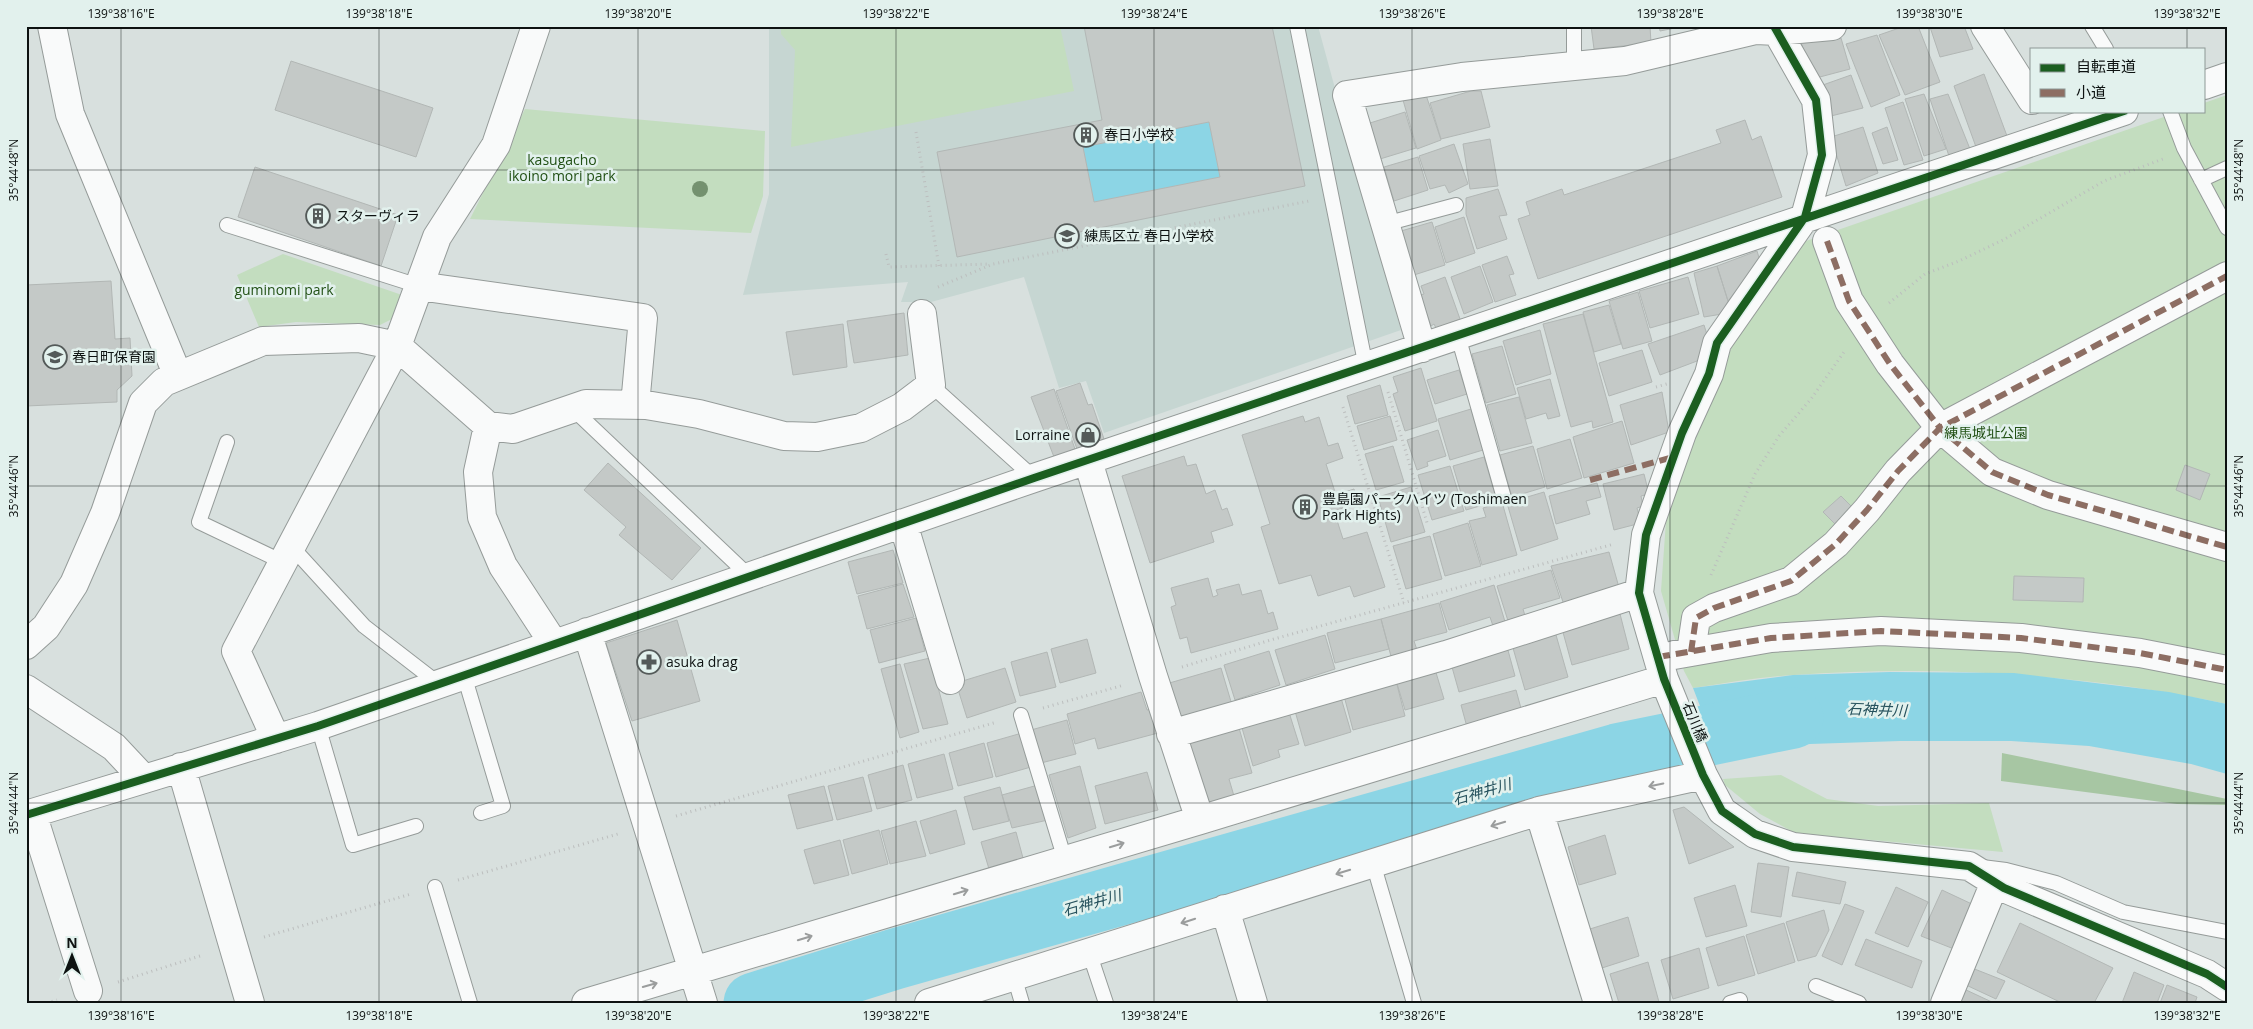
<svg xmlns="http://www.w3.org/2000/svg" width="2253" height="1029" font-family="'Open Sans','Noto Sans JP',sans-serif">
<style>
.built{fill:#c6d6d2}
.green{fill:#c3ddbf}
.forest{fill:#a7c6a3}
.water{fill:#8cd5e5}
.lines{fill:none;stroke-linecap:round;stroke-linejoin:round}
.river{stroke:#8cd5e5;stroke-width:61}
.building{fill:#c4c9c7;stroke:#b2b7b5;fill-rule:evenodd}
.lane-casing{stroke:#959b99;stroke-width:16}
.street-casing{stroke:#959b99;stroke-width:30}
.path{stroke:#bcbebe;stroke-width:3;stroke-dasharray:1 4;stroke-linecap:butt}
.lane{stroke:#f9fafa;stroke-width:14}
.street{stroke:#f9fafa;stroke-width:28}
.quiet{stroke:#8d6e63;stroke-width:6;stroke-dasharray:12 6;stroke-linecap:butt}
.cycleway-casing{stroke:#e2f1ed;stroke-width:11}
.cycleway{stroke:#1b5e20;stroke-width:8}
.tree{fill:#74916f}
.oneway{stroke:#9b9d9d}
.ticks{fill:none;stroke:#0d1211;stroke-width:1;stroke-opacity:0.45}
.labels{text-anchor:middle;stroke-width:5;stroke-linejoin:round;paint-order:stroke}
.poi-label{font-size:14px;fill:#0d1211;stroke:#e2f1ed;text-anchor:start}
.park-label{font-size:14px;fill:#225115;stroke:#e2f1ed}
.street-label{font-size:14px;fill:#0d1211;stroke:#e2f1ed}
.water-label{font-size:15px;font-style:italic;fill:#26525d;stroke:#e2f1ed}
.neatline{fill:none;stroke:#0d1211;stroke-width:2}
.ticks-label{font-size:12px;text-anchor:middle;fill:#0d1211}
</style>
<rect width="100%" height="100%" fill="#d8e0de"/>
<!-- built -->
<path class="built" d="M769,26H1318L1401,330L1104,433L1086,381L1059,388L1024,277L931,302H901L908,282L743,295L769,194Z"/>
<!-- green -->
<path class="green" d="M781,26H1060L1074,91L791,147L795,50L781,34Z
M2227,95V704C2085,674 1938,665 1794,675C1760,677 1726,683 1693,688L1684,671L1661,591L1666,521L1696,433L1735,339L1806,241L2181,111H2204V103Z
M525,109L765,131L763,196L751,233L470,219Z
M283,254L402,295L394,318L380,325L296,322L259,327L237,275Z
M1781,775L1827,799L1878,806L1989,803L2003,852L1795,833L1760,814L1725,785L1723,779Z"/>
<!-- forest -->
<path class="forest" d="M2002,753L2227,799V805L2177,804L2001,781Z"/>
<!-- water -->
<path class="water" d="M1209,122L1220,177L1094,202L1083,147Z
M1890,672L2014,673L2169,692L2227,704V774L2191,764L2089,746L2011,741H1900L1810,744L1719,755L1693,688L1793,675Z"/>
<g class="lines">
<!-- river -->
<path class="river" d="M754,1003L895,959L1617,754L1793,718"/>
</g>
<!-- building -->
<path class="building" d="M1084,26H1272L1305,186L957,257L937,152L1102,120ZM1209,122L1220,177L1094,202L1083,147Z
M1591,26H1650L1651,43L1594,49Z
M1659,26H1685L1660,31Z
M1905,26H1918L1940,82L1905,95L1879,35Z
M1964,26L1973,49L1940,57L1930,27Z
M1877,35L1900,95L1871,107L1846,44Z
M1841,38L1850,69L1816,78L1801,43Z
M291,61L433,108L416,157L275,110Z
M1984,74L2007,136L1976,147L1954,86Z
M1851,75L1863,108L1831,116L1820,86Z
M1471,91H1481L1490,127L1441,139L1430,103Z
M1924,94L1946,149L1924,156L1905,99Z
M1948,94L1970,149L1949,156L1930,99Z
M1426,95L1441,140L1417,149L1403,100Z
M1903,102L1923,160L1904,165L1885,108Z
M1405,112L1416,148L1380,159L1370,123Z
M1745,120L1752,140L1761,136L1782,197L1538,279L1518,219L1530,215L1526,202L1562,189L1564,195L1721,143L1716,130Z
M1863,127L1878,173L1846,186L1831,137Z
M1887,127L1898,160L1883,164L1872,133Z
M1490,139L1498,186L1470,189L1463,144Z
M1454,144L1468,184L1449,193L1445,185L1430,189L1419,156Z
M1418,157L1428,190L1394,201L1384,167Z
M255,167L398,215L381,266L238,217Z
M1498,189L1507,215L1499,216L1507,239L1477,249L1466,214V198Z
M1464,217L1475,253L1446,263L1435,227Z
M1432,222L1445,265L1414,275L1401,231Z
M1757,251L1760,261L1728,301L1717,266Z
M1507,256L1514,274L1509,275L1516,295L1495,302L1482,265Z
M1480,266L1493,302L1464,314L1451,277Z
M1717,266L1728,301L1722,314L1704,317L1694,273Z
M1445,277L1460,319L1436,328L1434,324L1431,326L1420,295L1424,294L1421,286Z
M1688,277L1699,314L1650,328L1639,291Z
M111,281L115,339L130,338L132,376L117,390V402L26,406V285Z
M1638,292L1652,341L1623,349L1609,301Z
M1609,305L1621,344L1594,352L1583,312Z
M904,313L908,355L854,363L847,321Z
M1583,314L1613,422L1593,428L1592,421L1571,427L1543,324Z
M843,324L847,367L793,375L786,332Z
M1704,325L1710,344L1705,358L1660,375L1648,344Z
M1540,330L1551,374L1516,385L1503,341Z
M1502,346L1516,394L1486,403L1472,354Z
M1642,350L1652,382L1609,396L1599,363Z
M1421,368L1437,421L1405,431L1393,394L1398,392L1393,377Z
M1459,370L1467,394L1435,404L1427,380Z
M1550,379L1560,416L1548,419L1546,413L1526,419L1517,388Z
M1080,383L1088,405L1092,404L1104,439L1077,449L1056,391Z
M1380,385L1388,415L1355,424L1347,396Z
M1054,389L1075,449L1054,457L1031,397Z
M1662,392L1669,432L1631,445L1620,405Z
M1519,397L1532,443L1500,451L1487,405Z
M1471,409L1483,450L1450,460L1438,419Z
M1303,416L1305,422L1319,417L1328,446L1338,443L1343,458L1326,464L1336,495L1354,489L1358,503L1334,511L1343,539L1367,532L1385,587L1354,597L1350,586L1318,596L1311,575L1279,584L1261,527L1270,524L1242,435Z
M1390,416L1397,440L1364,450L1357,426Z
M1622,421L1634,463L1584,478L1573,437Z
M1438,430L1446,456L1427,462L1428,466L1417,470L1407,440Z
M1570,439L1582,478L1547,489L1537,449Z
M1393,446L1404,482L1376,490L1365,454Z
M1533,446L1545,487L1512,497L1500,455Z
M1184,456L1187,466L1196,464L1206,494L1215,490L1222,510L1227,508L1233,525L1211,532L1214,542L1150,563L1122,476Z
M1484,457L1497,501L1466,510L1453,466Z
M608,463L701,548L672,580L619,535L626,527L584,490Z
M2185,465L2210,474L2200,500L2176,490Z
M1450,466L1464,511L1432,520L1418,475Z
M1644,474L1649,494L1641,496L1643,506L1637,508L1641,523L1614,530L1603,484Z
M1597,483L1601,497L1586,501L1590,514L1556,524L1549,496Z
M1411,487L1425,532L1391,542L1378,497Z
M1544,492L1558,539L1521,551L1507,503Z
M1841,496L1856,511L1839,528L1823,512Z
M1502,502L1517,555L1482,565L1469,521L1486,517L1483,508Z
M1468,523L1481,566L1445,576L1433,534Z
M1430,536L1442,579L1406,589L1393,546Z
M893,550L903,583L857,594L848,562Z
M1609,552L1620,591L1565,608L1551,566Z
M1551,570L1560,598L1523,609L1526,619L1509,624L1497,586Z
M2014,576L2084,578L2083,602L2013,600Z
M1208,578L1213,597L1218,595L1216,590L1239,584L1242,595L1261,590L1268,614L1273,612L1278,629L1191,653L1187,637L1180,639L1171,607L1176,605L1171,588Z
M903,584L914,617L867,629L858,596Z
M1494,585L1506,625L1494,629L1490,617L1449,630L1440,602Z
M1439,603L1447,632L1414,641L1418,653L1392,660L1381,619Z
M1619,610L1629,649L1572,665L1561,625Z
M916,618L925,651L879,663L870,630Z
M1381,619L1389,649L1335,663L1327,633Z
M677,620L700,701L632,721L606,643Z
M1554,628L1568,677L1525,690L1511,641Z
M1325,635L1335,669L1286,685L1275,650Z
M1087,639L1096,673L1060,683L1051,649Z
M1506,643L1515,676L1459,692L1450,660Z
M1269,651L1280,685L1235,700L1224,665Z
M1047,652L1056,687L1020,696L1011,662Z
M930,658L948,724L923,729L904,664Z
M900,664L919,732L900,738L881,669Z
M1434,666L1444,699L1405,710L1395,677Z
M1005,668L1016,702L967,718L956,683Z
M1221,668L1232,705L1175,722L1166,684Z
M1395,677L1405,716L1353,730L1343,692Z
M1516,690L1522,712L1467,727L1461,705Z
M1339,691L1351,732L1305,746L1293,704Z
M1141,692L1147,710L1152,709L1158,733L1098,749L1095,738L1075,744L1067,714Z
M1287,706L1299,744L1278,750L1280,757L1253,766L1240,721Z
M1067,720L1076,754L1041,763L1031,730Z
M1237,721L1252,773L1229,779L1234,796L1201,806L1181,739Z
M1022,733L1031,767L996,777L987,743Z
M984,743L993,777L958,786L949,753Z
M944,754L953,789L917,798L908,764Z
M903,765L912,800L877,809L868,775Z
M1080,766L1096,828L1068,838L1049,775Z
M1147,772L1158,810L1105,824L1095,786Z
M863,777L872,811L837,820L828,786Z
M1038,785L1048,820L1012,828L1002,795Z
M824,786L833,820L797,829L788,795Z
M1000,787L1009,821L973,830L964,797Z
M1684,807L1734,847L1689,864L1673,810Z
M956,810L965,844L930,854L920,821Z
M916,821L926,856L890,864L881,831Z
M879,830L888,864L852,874L843,840Z
M1016,832L1023,858L989,869L981,842Z
M1605,835L1616,874L1579,885L1568,847Z
M840,840L849,875L814,884L804,850Z
M1758,863L1789,867L1781,917L1751,912Z
M1797,872L1846,882L1840,904L1792,896Z
M1735,885L1747,926L1706,937L1694,898Z
M1896,887L1928,902L1908,947L1875,933Z
M1942,890L1974,905L1954,949L1921,936Z
M1845,904L1864,911L1842,965L1822,956Z
M1824,910L1829,930L1816,956L1798,961L1786,922Z
M1628,917L1639,956L1602,968L1590,929Z
M1784,923L1795,962L1758,974L1746,935Z
M2020,923L2113,968L2094,1003H2062L1997,972Z
M1744,936L1755,975L1718,986L1706,948Z
M1866,939L1922,961L1912,988L1855,965Z
M1699,948L1709,988L1673,999L1661,960Z
M1648,962L1659,1002L1619,1003L1610,974Z
M1972,968L2005,981L1996,999L1966,985Z
M2134,972L2164,985L2157,1003H2122Z
M2167,985L2197,997L2195,1003H2160Z
M1964,989L1994,1003H1958Z"/>
<g class="lines">
<!-- lane casing -->
<g class="lane-casing">
<path id="lane" d="M1297,26L1366,367
M2092,26L2106,49
M1574,67V26
M2170,111L2184,148L2227,228
M2201,180L2227,168
M1385,224L1456,205
M227,225L419,286
M1458,336L1504,498
M931,385L1034,478
M573,409L749,576
M227,442L199,522L283,562
M291,546L364,626L439,684
M464,675L503,806L481,813
M1021,715L1065,860
M318,726L353,845L416,826
M1373,863L1414,1003
M1982,867L2006,870L2056,883L2123,912L2227,932
M435,887L470,1003
M1089,952L1106,1003
M1014,976L1022,1003
M1816,986L1859,1003
M1730,1003L1740,1000"/>
</g>
<!-- street casing -->
<g class="street-casing">
<path id="street" d="M52,26L70,114L178,376
M1774,26L1816,100L1822,155L1805,217L1717,343L1709,374L1682,433L1646,535L1639,593L1664,679L1703,775L1722,811L1755,834L1793,847L1969,866L2004,888L2207,974L2227,987
M1985,26L2032,100
M2204,85L2227,77
M1827,241L1849,301L1890,364L1940,428L1992,472L2048,495L2227,547
M419,286L643,318L635,405
M1422,348L1347,95L1462,77L1625,61L1756,30L1777,31L1832,26
M488,426L478,472L482,517L503,566L554,644
M1088,461L1153,676L1200,820
M903,523L950,680
M587,632L703,1003
M26,645L46,627L74,584L105,513L143,403L164,382L263,341L359,338L397,346L488,426L513,429L586,404L646,405L699,414L784,436L817,437L861,428L902,407L931,385L922,314
M1691,652L1696,618L1714,608L1791,581L1836,544L1867,510L1898,471L1940,428L2227,276
M1674,655L1771,638L1881,631L2021,638L2140,653L2227,670
M26,689L114,747L144,779
M1171,734L1446,655L1639,593
M276,739L236,651L397,346L437,237L496,145L536,26
M181,767L250,1003
M1539,811L1598,1003
M32,813L88,991
M26,815L318,726L1034,478L2124,111
M1225,909L1253,1003
M586,1003L1200,820L1664,679
M929,1003L1539,811L1703,775
M1945,1003L1995,882"/>
</g>
<!-- path -->
<path class="path" d="M916,132L939,266
M886,254L889,267L990,264
M938,287L993,264L1309,201
M1889,303L1925,274L1959,261L2003,240L2104,181L2163,159
M1656,387L1670,383
M1388,392L1428,526
M1343,407L1404,603
M1711,575L1755,474L1779,436L1811,399L1844,352
M1182,667L1274,639L1614,544
M1043,708L1124,685
M676,816L997,722
M458,880L618,834
M264,937L411,894
M118,982L203,955
M47,1003L57,1000"/>
<!-- lane -->
<use href="#lane" class="lane"/>
<!-- street -->
<use href="#street" class="street"/>
<!-- quiet -->
<path class="quiet" d="M1827,241L1849,301L1890,364L1940,428L1992,472L2048,495L2227,547
M1590,480L1673,457
M1691,652L1696,618L1714,608L1791,581L1836,544L1867,510L1898,471L1940,428L2227,276
M1658,657L1771,638L1881,631L2021,638L2140,653L2227,670"/>
<!-- cycleway casing -->
<g class="cycleway-casing">
<path id="cycleway" d="M1774,26L1816,100L1822,155L1805,217L1717,343L1709,374L1682,433L1646,535L1639,593L1664,679L1703,775L1722,811L1755,834L1793,847L1969,866L2004,888L2207,974L2227,987
M26,815L318,726L1034,478L2124,111"/>
</g>
<!-- cycleway -->
<use href="#cycleway" class="cycleway"/>
</g>
<!-- trees -->
<circle class="tree" cx="700" cy="189" r="8"/>
<!-- one-way arrows -->
<defs><path id="oneway-shaft" d="M-6 0H5M1.5-3L5.5 0L1.5 3" fill="none" stroke-width="1.6" stroke-linecap="round" stroke-linejoin="round" transform="scale(1.25)"/></defs>
<g class="oneway">
<use href="#oneway-shaft" transform="translate(1656 785) rotate(168)"/>
<use href="#oneway-shaft" transform="translate(1498 824) rotate(163)"/>
<use href="#oneway-shaft" transform="translate(1117 845) rotate(-17)"/>
<use href="#oneway-shaft" transform="translate(1343 872) rotate(163)"/>
<use href="#oneway-shaft" transform="translate(961 892) rotate(-17)"/>
<use href="#oneway-shaft" transform="translate(1188 921) rotate(162)"/>
<use href="#oneway-shaft" transform="translate(805 938) rotate(-17)"/>
<use href="#oneway-shaft" transform="translate(650 985) rotate(-16)"/>
</g>
<!-- ticks -->
<path class="ticks" d="M121,26V1003M379,26V1003M638,26V1003M896,26V1003M1154,26V1003M1412,26V1003M1670,26V1003M1929,26V1003M2187,26V49M2187,111V1003M26,170H2227M26,486H2227M26,803H2227"/>
<!-- icons -->
<defs>
<g id="building-ring" transform="scale(1.25)"><circle r="9.5" fill="#e2f1ed" stroke="#545a59" stroke-width="1.5"/><path d="M-4-6H4V6H1V3H-1V6H-4ZM-2.5-4.3h1.7v1.8h-1.7ZM.8-4.3h1.7v1.8H.8ZM-2.5-1h1.7V.8h-1.7ZM.8-1h1.7V.8H.8Z" fill="#545a59"/></g>
<g id="school-ring" transform="scale(1.25)"><circle r="9.5" fill="#e2f1ed" stroke="#545a59" stroke-width="1.5"/><path d="M0-5L7-2L0 1L-7-2ZM-4 1L0 2.5L4 1V4Q0 6-4 4Z" fill="#545a59"/></g>
<g id="shop-ring" transform="scale(1.25)"><circle r="9.5" fill="#e2f1ed" stroke="#545a59" stroke-width="1.5"/><path d="M-5-2.5h2.3a2.7 3.5 0 0 1 5.4 0H5L5.5 6h-11ZM-1.5-2.5h3a1.5 2.3 0 0 0-3 0Z" fill="#545a59"/></g>
<g id="pharmacy-ring" transform="scale(1.25)"><circle r="9.5" fill="#e2f1ed" stroke="#545a59" stroke-width="1.5"/><path d="M-2-6h4v4h4v4h-4v4h-4v-4h-4v-4h4Z" fill="#545a59"/></g>
</defs>
<g fill-rule="evenodd">
<use href="#building-ring" x="1086" y="135"/>
<use href="#building-ring" x="318" y="216"/>
<use href="#school-ring" x="1067" y="236"/>
<use href="#school-ring" x="55" y="357"/>
<use href="#shop-ring" x="1088" y="435"/>
<use href="#building-ring" x="1305" y="507"/>
<use href="#pharmacy-ring" x="649" y="662"/>
</g>
<g class="labels">
<!-- poi labels -->
<g class="poi-label">
<text x="1104" y="140">春日小学校</text>
<text x="336" y="221">スターヴィラ</text>
<text x="1084" y="241">練馬区立 春日小学校</text>
<text x="72" y="362">春日町保育園</text>
<text x="1070" y="440" text-anchor="end">Lorraine</text>
<text x="1322" y="504">豊島園パークハイツ (Toshimaen<tspan x="1322" dy="16">Park Hights)</tspan></text>
<text x="666" y="667">asuka drag</text>
</g>
<!-- park labels -->
<g class="park-label">
<text x="562" y="165">kasugacho<tspan x="562" dy="16">ikoino mori park</tspan></text>
<text x="284" y="295">guminomi park</text>
<text x="1986" y="438">練馬城址公園</text>
</g>
<!-- street labels -->
<g class="street-label">
<text transform="translate(1695 722) rotate(68)" y="5">石川橋</text>
</g>
<!-- water labels -->
<g class="water-label">
<text transform="translate(1877 710) rotate(2)" y="5">石神井川</text>
<text transform="translate(1482 792) rotate(-16)" y="5">石神井川</text>
<text transform="translate(1092 903) rotate(-16)" y="5">石神井川</text>
</g>
</g>
<!-- border -->
<rect width="2253" height="1029" fill="none" stroke="#e2f1ed" stroke-width="55"/>
<!-- legend -->
<rect x="2030" y="48" width="175" height="65" fill="#e2f1ed" stroke="#8d9895"/>
<rect x="2040" y="64" width="25" height="8" fill="#1b5e20" stroke="#8d9895"/>
<text x="2076" y="72" font-size="15" fill="#0d1211">自転車道</text>
<rect x="2040" y="89" width="25" height="8" fill="#8d6e63" stroke="#8d9895"/>
<text x="2076" y="98" font-size="15" fill="#0d1211">小道</text>
<!-- north arrow -->
<g transform="translate(72 956)" stroke="#e2f1ed" stroke-width="4" paint-order="stroke">
<path d="M0-4L9 19L0 12L-9 19Z" fill="#0d1211"/>
<text y="-8" font-size="14" font-weight="bold" text-anchor="middle" fill="#0d1211">N</text>
</g>
<rect x="28" y="28" width="2198" height="974" class="neatline"/>
<g class="ticks-label">
<text x="121" y="18">139°38'16"E</text>
<text x="379" y="18">139°38'18"E</text>
<text x="638" y="18">139°38'20"E</text>
<text x="896" y="18">139°38'22"E</text>
<text x="1154" y="18">139°38'24"E</text>
<text x="1412" y="18">139°38'26"E</text>
<text x="1670" y="18">139°38'28"E</text>
<text x="1929" y="18">139°38'30"E</text>
<text x="2187" y="18">139°38'32"E</text>
<text transform="translate(14 170) rotate(-90)" y="4">35°44'48"N</text>
<text transform="translate(2239 170) rotate(-90)" y="4">35°44'48"N</text>
<text transform="translate(14 486) rotate(-90)" y="4">35°44'46"N</text>
<text transform="translate(2239 486) rotate(-90)" y="4">35°44'46"N</text>
<text transform="translate(14 803) rotate(-90)" y="4">35°44'44"N</text>
<text transform="translate(2239 803) rotate(-90)" y="4">35°44'44"N</text>
<text x="121" y="1020">139°38'16"E</text>
<text x="379" y="1020">139°38'18"E</text>
<text x="638" y="1020">139°38'20"E</text>
<text x="896" y="1020">139°38'22"E</text>
<text x="1154" y="1020">139°38'24"E</text>
<text x="1412" y="1020">139°38'26"E</text>
<text x="1670" y="1020">139°38'28"E</text>
<text x="1929" y="1020">139°38'30"E</text>
<text x="2187" y="1020">139°38'32"E</text>
</g>
</svg>
